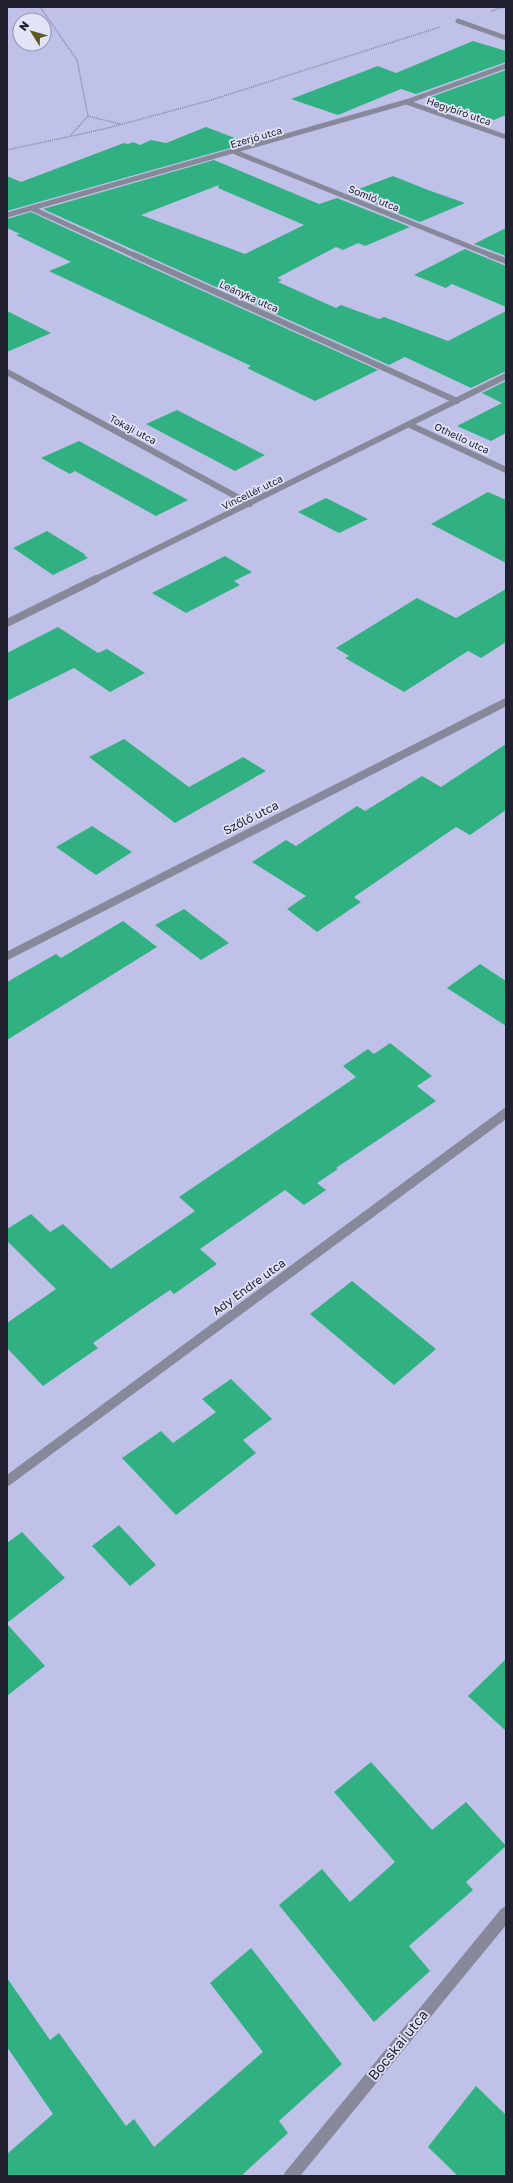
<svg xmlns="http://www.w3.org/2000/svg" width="513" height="2183" font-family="'Golos Text',sans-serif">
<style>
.building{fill:#31b182;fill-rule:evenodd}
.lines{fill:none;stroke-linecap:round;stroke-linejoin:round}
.path{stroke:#8687a6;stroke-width:1.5;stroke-dasharray:1 1;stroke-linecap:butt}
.minor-far4{stroke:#878899;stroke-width:5}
.minor-far3{stroke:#878899;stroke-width:6}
.minor-far2{stroke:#878899;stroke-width:8}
.minor-far1{stroke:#878899;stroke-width:10}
.minor{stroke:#878899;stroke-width:14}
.labels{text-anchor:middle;stroke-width:3.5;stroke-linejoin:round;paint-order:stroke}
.far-street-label{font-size:10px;fill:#20202f;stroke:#e2e3f8}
.street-label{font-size:12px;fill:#20202f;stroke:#e2e3f8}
.near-street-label{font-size:14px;fill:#20202f;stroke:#e2e3f8}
</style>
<rect width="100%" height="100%" fill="#c0c1e9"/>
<!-- building -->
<path class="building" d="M473,41L506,51V62L416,94L401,89L338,115L291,99L378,66L396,73Z
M506,70V115L494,120L428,98Z
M206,127L248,143L7,211V176L21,182L124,143L128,144L133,142L140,145L151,140L166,143Z
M214,160L319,204L337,198L410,227L365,246L358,243L343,250L336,247L277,278L282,280L278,282L336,308L341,305L379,319L384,317L448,341L506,311V371L471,388L405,357L389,365L43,209ZM219,185L218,188L304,225L245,254L141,215Z
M393,176L428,190L465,203L420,222L348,193Z
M31,212L132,259L378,370L315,401L247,368L251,366L49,271L71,262L16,235L20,234L7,228V219Z
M506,228V256L474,244Z
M465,249L506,266V307L452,284L446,288L414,275Z
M7,311L51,333L7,352Z
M506,381V433L491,441L457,426L502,403L482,393Z
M177,410L265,455L235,471L146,424Z
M79,441L188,500L156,516L75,471L70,474L41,458Z
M488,492L506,500V563L431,524Z
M326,498L368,519L339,533L298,512Z
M47,531L86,555H84L88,558L53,575L13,548Z
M225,556L252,572L234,581L240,585L186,613L152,593Z
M506,589V642L481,658L468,651L404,692L345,658L349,656L336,648L417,598L456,618Z
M58,627L98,653L107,649L145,673L110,692L74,668L7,701V653Z
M124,739L189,787L243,757L266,771L175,823L89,757Z
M506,744V810L470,835L456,827L354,897L361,902L317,932L287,909L306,896L252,862L286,840L296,846L357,806L365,811L422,776L441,787Z
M92,826L132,852L96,875L56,847Z
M184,909L229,943L201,960L155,925Z
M123,921L157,947L7,1040V982L56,954L61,958Z
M480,964L506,981V1026L447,988Z
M390,1043L432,1076L417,1086L436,1101L336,1168L338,1169L317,1183L326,1190L304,1205L285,1190L200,1249L217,1264L174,1294L170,1290L136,1313L93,1343L98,1348L43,1386L7,1348V1323L56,1289L7,1241V1229L31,1214L50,1232L63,1224L111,1269L195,1211L179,1197L356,1077L343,1066L368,1049L374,1054Z
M352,1281L436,1349L394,1385L310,1314Z
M231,1379L272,1419L243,1440L256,1453L176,1515L122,1458L161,1431L173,1443L216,1412L202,1399Z
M119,1525L156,1565L130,1586L92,1546Z
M22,1532L65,1578L7,1623V1543Z
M7,1624L45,1666L7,1696Z
M506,1659V1731L468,1696Z
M371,1762L432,1830L466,1802L506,1846L466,1882L473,1890L409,1946L430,1971L374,2022L279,1905L322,1869L350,1902L395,1862L334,1792Z
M251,1948L342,2064L279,2121L288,2133L241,2176H7V2154L53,2114L7,2047V1978L50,2040L59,2033L126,2126L134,2119L154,2147L263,2052L210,1983Z
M476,2086L506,2115V2176H458L428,2147Z"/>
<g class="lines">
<!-- path -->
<path class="path" d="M40,7L77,60L88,116L70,136
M491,11L504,7
M88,116L120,124
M7,150L104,129L208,101L440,27"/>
<!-- minor-far4 -->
<path class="minor-far4" d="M458,21L506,38
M406,102L506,137
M235,152L493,256
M33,209L136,256
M7,215L406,102L506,66"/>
<!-- minor-far3 -->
<path class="minor-far3" d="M134,255L457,401
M490,255L506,261
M7,372L250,504
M410,425L506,470
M94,580L506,376"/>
<!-- minor-far2 -->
<path class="minor-far2" d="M7,623L96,579
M7,956L506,702"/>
<!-- minor-far1 -->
<path class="minor-far1" d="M7,1481L506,1113"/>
<!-- minor -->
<path class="minor" d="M291,2176L506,1914"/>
</g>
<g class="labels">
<!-- far-street labels -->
<g class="far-street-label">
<text transform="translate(459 111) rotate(19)" y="4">Hegybíró utca</text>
<text transform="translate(256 137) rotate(-16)" y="4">Ezerjó utca</text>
<text transform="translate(374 198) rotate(22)" y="4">Somló utca</text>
<text transform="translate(249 296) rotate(24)" y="4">Leányka utca</text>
<text transform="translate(133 429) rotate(28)" y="4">Tokaji utca</text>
<text transform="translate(462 438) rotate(25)" y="4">Othello utca</text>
<text transform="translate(252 492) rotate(-26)" y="4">Vincellér utca</text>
</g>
<!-- street labels -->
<g class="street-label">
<text transform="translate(251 818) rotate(-27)" y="4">Szőlő utca</text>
<text transform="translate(249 1287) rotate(-36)" y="4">Ady Endre utca</text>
</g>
<!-- near-street labels -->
<g class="near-street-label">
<text transform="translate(398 2045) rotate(-51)" y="5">Bocskai utca</text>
</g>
</g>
<!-- border -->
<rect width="513" height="2183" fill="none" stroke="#20202f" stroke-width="16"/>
<!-- north arrow -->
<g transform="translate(32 32) rotate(307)"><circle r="19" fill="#e2e3f8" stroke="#9495a8"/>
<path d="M0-3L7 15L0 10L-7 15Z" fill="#5e5825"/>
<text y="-6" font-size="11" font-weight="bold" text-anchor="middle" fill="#20202f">N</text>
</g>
</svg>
